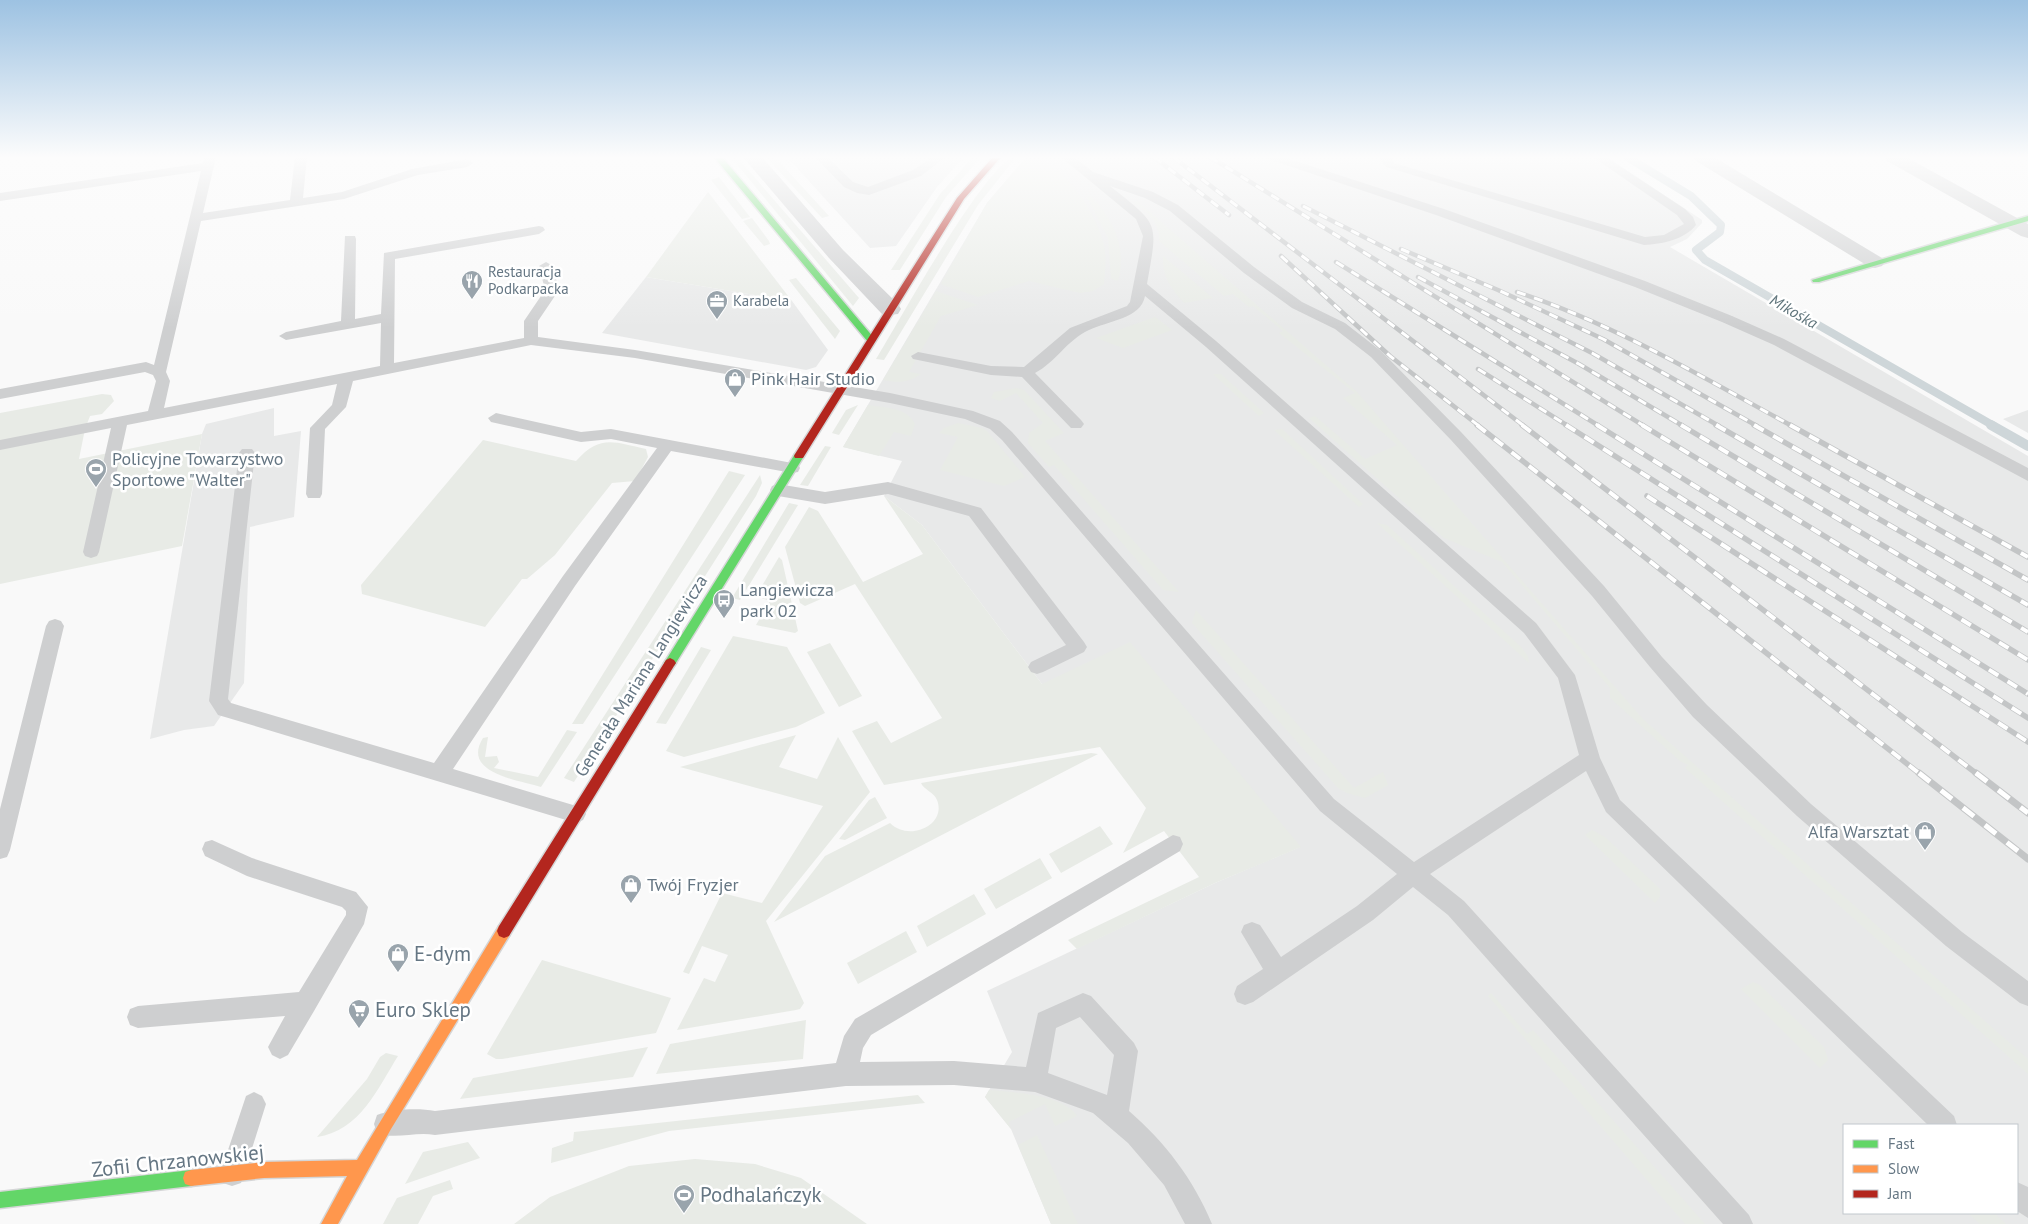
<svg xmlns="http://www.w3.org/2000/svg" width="2028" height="1224" font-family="'PT Sans',sans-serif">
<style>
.built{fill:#e8e9e9;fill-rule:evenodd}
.green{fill:#e8ebe6}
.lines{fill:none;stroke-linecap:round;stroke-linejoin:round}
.stream-far1{stroke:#ced6d9;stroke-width:8}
.stream{stroke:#ced6d9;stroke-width:10}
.fast-casing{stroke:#d5d6d7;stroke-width:3}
.slow-casing{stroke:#d5d6d7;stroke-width:3}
.jam-casing{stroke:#d5d6d7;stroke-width:3}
.lane{fill:#cecfd0;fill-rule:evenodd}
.street{fill:#cecfd0;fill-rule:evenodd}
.fast{fill:#63d668;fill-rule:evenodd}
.slow{fill:#ff974d;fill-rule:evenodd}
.jam{fill:#b3261e;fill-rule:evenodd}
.rail-far2-casing{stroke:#c3c5c6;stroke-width:4.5}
.rail-far1-casing{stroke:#c3c5c6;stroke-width:5.5}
.rail-casing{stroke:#c3c5c6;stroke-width:7}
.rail-far2{stroke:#fff;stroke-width:3;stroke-dasharray:9;stroke-linecap:butt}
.rail-far1{stroke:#fff;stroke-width:4;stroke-dasharray:11;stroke-linecap:butt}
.rail{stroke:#fff;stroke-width:5;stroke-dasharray:14;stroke-linecap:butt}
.labels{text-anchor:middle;stroke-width:5;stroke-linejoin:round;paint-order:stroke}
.far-poi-label{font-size:15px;fill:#657683;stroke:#fff;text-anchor:start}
.far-water-label{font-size:16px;font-style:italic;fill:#60757c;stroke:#fff}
.poi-label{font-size:18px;fill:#657683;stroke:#fff;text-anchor:start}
.street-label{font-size:18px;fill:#657683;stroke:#fff}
.near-poi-label{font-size:21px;fill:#657683;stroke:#fff;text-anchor:start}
.near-street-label{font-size:21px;fill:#657683;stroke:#fff}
</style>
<rect width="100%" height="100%" fill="#f9f9f9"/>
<!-- built -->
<path class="built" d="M787,157H964L937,187L896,246L870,248Z
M1027,157H1607L1702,220V223L1687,239L1670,247L2028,456V1224H1051L1011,1129L985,1097L1012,1052L987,991L1215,883L1300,847L1042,684L922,525L884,496L902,461L843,447L987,203ZM1844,1125H2017V1213H1844Z
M646,277L792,301L828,350L816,367L806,370L602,333Z
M274,408V436L301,431L294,517L250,527L244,683L214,726L184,730L150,739L202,434L206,424Z
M2028,410V433L2003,419Z"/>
<!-- green -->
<path class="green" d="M731,157H737L859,298L853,306Z
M766,157H775L829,216L822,218Z
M973,157H981L946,197L900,270H891L940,194Z
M1013,157H1016L978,205L884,360L876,359C900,320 980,173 1013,157Z
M1030,157C1064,163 1097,214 1104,245C1107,257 1105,272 1104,284L1093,291L1080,293L1029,281L978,297L943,285L941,283L987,203L1020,164L1025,158Z
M719,177L750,217L742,219L711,180Z
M708,192L792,301L646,277Z
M1091,196C1114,220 1127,248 1118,281L1111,279L1108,238L1087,197Z
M1137,201L1357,392L1643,719L2028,1059V1074L1685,768L1688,765L1680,761L1610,698V688L1502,562L1444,538L1309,418L1315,416L1365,459L1397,445L1343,398L1355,393L1279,333L1283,331L1253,306L1249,307L1233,294L1224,296L1159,241C1160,222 1147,212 1134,202Z
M752,218L769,241L770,244L764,246L743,221Z
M1163,256L1213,298L1184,303C1171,289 1162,276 1163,256Z
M796,278L840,331L835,339L789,280Z
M936,291L978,305L941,316L909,372L921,374C908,383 898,383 883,380Z
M1155,317L1172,330L1123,348L1096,338Z
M1213,374H1221L1264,413L1259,416Z
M1017,388L1024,390L1064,433L1045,441L1179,592L1163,590L1054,465L1049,467L1028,443L1029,433L1043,423L1016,393L1000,401L991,398L994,392Z
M102,394L111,395L114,401L102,414L90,416L85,429L79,459L202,434L182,546L0,584V413Z
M858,405L839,435L832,433L846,410Z
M868,405C885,408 907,407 915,424L911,436L894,432L879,456L843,447Z
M958,423L982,428L987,431L1025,477L1004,486L940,470L958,437L939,433L944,428Z
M1282,429L1363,504L1359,507L1274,430Z
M483,440L576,461C600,434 614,442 646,449L648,457L635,481L612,483L555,555L527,579H522L485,627L362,594L361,585Z
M825,446L831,447L808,486L800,485Z
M729,471L745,475L583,724H572Z
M760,475L762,483L756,496L574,782L564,778Z
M884,496L922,525L1042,684L1130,642L1301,847L1215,883L1077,949L1068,940L1199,877L1164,831L1123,853L1146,808L1100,747L884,785L852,731L877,721L891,743L942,718L855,584L805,606L800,603L785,547L809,507L818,511L863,582L923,554Z
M789,503L798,505L740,600L732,598Z
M1377,523L1387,525L1521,647L1528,656L1529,663Z
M779,557L782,560L798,631L795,633L756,625L770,601L756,596Z
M1196,610L1354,788L1383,772L1388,785L1365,798L1347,793L1338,788L1192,623Z
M733,636L787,647L825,713L796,727L684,757L666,751Z
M830,643L862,696L839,707L807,652Z
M701,647L711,650L666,724L656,723Z
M567,730L577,732L541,787C518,780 461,773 483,738L488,737L485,757L497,756L499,762L494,768L538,777Z
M796,735L779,767L817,779L838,737L870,792L766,921L804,1003L800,1009L796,1010L677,1030L704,978L715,982L728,955L702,946L689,974L683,972L722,893L762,903L823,806L680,767Z
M1091,753L1098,754L774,922L825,856L890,823C909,842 947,825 937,800C934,792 924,790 921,783Z
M875,797L887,818L845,840L839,839L869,800Z
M1100,826L1113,844L1061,873L1049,854Z
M1592,830L1605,837L1660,889V897L1655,903L1585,835Z
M1040,858L1052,878L996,909L984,889Z
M974,894L986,914L927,947L917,926Z
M906,931L917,952L858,984L847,963Z
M542,960L671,998L656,1033L502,1059H496L487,1054Z
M1753,982L1760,985L1824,1047L1828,1060L1820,1068L1741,989Z
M1491,993L1527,1034L1533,1030L1705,1224H1685L1488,996Z
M806,1020L803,1059L656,1074L670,1044Z
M648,1047L633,1077L460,1099L473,1078Z
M386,1053L398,1056C378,1088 360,1131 317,1137L367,1079L380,1057Z
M989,1090C1012,1092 1064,1095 1077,1116L1055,1126L1045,1104L1009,1122L1011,1129L985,1097Z
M918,1095L925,1103L669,1131L551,1163L552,1148L573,1141L574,1132Z
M1037,1135L1078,1224H1051L1018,1145Z
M468,1142L480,1158L405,1184L423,1152Z
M695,1159L755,1164L801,1178L867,1224H514L550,1197L629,1166Z
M450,1180L453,1189L433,1196L418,1224H383L397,1198Z
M1968,1213H1994L2006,1224H1980Z"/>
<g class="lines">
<!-- stream-far1 -->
<path class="stream-far1" d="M1627,157L1691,196L1721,225L1720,232L1696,250L1705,260L1994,426"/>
<!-- stream -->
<path class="stream" d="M1991,425L2028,446"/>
<!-- fast casing -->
<g class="fast-casing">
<path id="fast" d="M714,157H722L874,338V342H868Z
M2028,216V221L1819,282H1813L1812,280Z
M799,453L804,456L674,666H666L664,663L666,660L795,454Z
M191,1170L197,1172L199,1178L197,1184L191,1186L0,1208V1192Z"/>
</g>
<!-- slow casing -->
<g class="slow-casing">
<path id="slow" d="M504,924L509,926L511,931L509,936L391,1129L338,1224H321L347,1176L264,1178L191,1186L185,1184L183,1178L185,1172L191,1170L264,1162L357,1160L499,926Z"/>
</g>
<!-- jam casing -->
<g class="jam-casing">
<path id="jam" d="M993,157H1001L964,199L803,458H795L794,456L795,454L957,198Z
M670,658L674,660L676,663L674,666L509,936L504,938L499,936L497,931L499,926L666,660Z"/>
</g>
<!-- lane -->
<path class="lane" d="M204,157H216L203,213L290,200L295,157H307L303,198L342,192L412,169L467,159L473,163L467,167L418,175L344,199L201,221L166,372L170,381L164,408L380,366L381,323L286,340L279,336L286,332L341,321L345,236H355L356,239L355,319L381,314L384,253L539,226L543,227L545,230L539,234L395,259L394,363L524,338V321L545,290L539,266L546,262L553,266L559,290L538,321V337L635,350L890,393L973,411L1000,421L1012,432L1334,799L1414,862L1579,755L1558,678L1524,633L1206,347L1145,296C1141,319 1107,321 1089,330C1067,340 1056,362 1035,373L1081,420L1084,424L1081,428H1071L1022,377L991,375L913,359L911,356L918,352L991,366L1024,367L1070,328L1127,306L1130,302L1143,236L1136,219L1061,157H1074L1093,172L1153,192L1178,205L1254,267L1302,302L1345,323L1381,351L1461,432L1604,586L1662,657L1707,705L1811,804L1962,932L2028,981V1006L2020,1003L1946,946L1797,816L1693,717L1650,667L1592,596L1451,440L1371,357L1335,329L1292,308L1244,273L1170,211L1145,198L1110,186C1160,226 1158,221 1147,284L1216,341L1536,623L1575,675L1600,758L1620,800L1954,1116L1957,1125H1928L1606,812L1586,771L1430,874L1464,901L1749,1215L1753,1224H1723L1448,915L1413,887L1373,920L1253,1002L1245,1005L1237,1002L1234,994L1237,986L1263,969L1241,932L1244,925L1252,922L1260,925L1281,957L1357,906L1397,874L1320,811L1002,440L990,429L965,419L890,403L635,358L531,345L353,381L346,407L325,429L322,494L320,498H308L306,494L310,428L332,405L337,384L127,425L99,552L97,556L91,558L85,556L83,552L111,428L0,450V440L148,411L156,381L153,375L145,372L0,399V389L146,362L154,365L201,171L0,201V193L203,163Z
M815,157H827L853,182L868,187L913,170L933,157H946L921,176L869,195L857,193L844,187Z
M1266,157H1283L1444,209L1645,281L1732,316L1784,339L2028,468V481L1774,345L1722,322L1635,287L1436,215L1268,159Z
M1378,157H1390L1394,163L1645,237L1664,235L1684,224L1677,215L1593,157H1606L1685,209L1693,217L1696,225C1684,240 1662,244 1644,245L1386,167Z
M496,413L581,432L611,429L792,463L798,464L800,468L798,472L792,473L671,451L575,586L453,769L583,808L586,814L583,820L576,823L225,717L218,715L209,701L239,453L242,449H252L255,453L228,699L231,703L434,763L563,576L657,448L611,439L581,442L491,422L488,418Z
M888,482L981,508L1084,642L1087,647L1084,652L1043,672L1037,674L1031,672L1028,667L1031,662L1066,645L969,516L888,494L825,504L778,496L772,494L770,490L772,486L778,484L825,492Z
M55,619L61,621L64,626L10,850L7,857L0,859V809L46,626L49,621Z
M1173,835L1180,837L1183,844L1180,851L871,1035L863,1048L860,1062L954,1061L1026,1067L1038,1013L1083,993L1091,996L1134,1043L1138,1051L1129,1111C1165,1142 1194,1180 1212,1224H1185L1164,1185L1128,1143L1093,1113L1035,1092L954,1085L846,1086L435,1135C416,1131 395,1140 377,1133L374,1124L377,1115C394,1109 418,1108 435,1111L836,1063L844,1036L855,1019ZM1080,1017L1114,1055L1107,1095L1048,1073L1056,1028Z
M212,840L252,858L356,892L368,907L364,924L314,1011L288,1055L280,1059L272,1055L268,1047L285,1016L138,1028L130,1025L127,1017L130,1009L138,1006L299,992L346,915V911L342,907L247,876L205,856L202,849L205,842Z
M254,1092L262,1096L266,1104L244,1174L241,1183L232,1186L223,1183L220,1174L246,1096Z
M2017,1182L2028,1187V1218L2017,1211Z"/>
<!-- street -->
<path class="street" d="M743,157H762L843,250L898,304L901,309L898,314L890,315L882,314L829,258Z
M1693,157H1714L1882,258L1885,262L1882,266L1875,268L1868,266L1696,161Z
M1884,157H1906L2028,224V238L2021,236L1887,161Z"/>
<!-- fast -->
<use href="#fast" class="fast"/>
<!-- slow -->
<use href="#slow" class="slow"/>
<!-- jam -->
<use href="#jam" class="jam"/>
<!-- rail-far2 casing -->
<g class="rail-far2-casing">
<path id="rail-far2" d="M1154,157L1229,215
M1173,157L1524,426
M1210,157L1644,426
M1303,206L1592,353L1719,426
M1401,249L1498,290L1603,339L1757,426
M1281,256L1390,356L1479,426
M1336,262L1599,426
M1418,277L1579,364L1683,426
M1517,292C1614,324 1702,377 1792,426
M1478,369L1568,426"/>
</g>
<!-- rail-far1 casing -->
<g class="rail-far1-casing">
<path id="rail-far1" d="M1477,425L1920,774
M1522,425L1977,774
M1566,425L2028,718
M1597,425L2028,694
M1642,425L2028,660
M1681,425L2028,632
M1716,425L2028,605
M1754,425L2028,580
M1790,425L2028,557
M1647,496L2028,742"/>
</g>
<!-- rail casing -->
<g class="rail-casing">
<path id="rail" d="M1919,773L2028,859
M1976,773L2028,813"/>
</g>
<!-- rail-far2 -->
<use href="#rail-far2" class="rail-far2"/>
<!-- rail-far1 -->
<use href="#rail-far1" class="rail-far1"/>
<!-- rail -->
<use href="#rail" class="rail"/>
</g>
<!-- sky -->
<linearGradient id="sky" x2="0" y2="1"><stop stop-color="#9dc2e2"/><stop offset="0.48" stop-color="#fcfcfc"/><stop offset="1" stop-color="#fcfcfc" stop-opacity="0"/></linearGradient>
<rect width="2028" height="328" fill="url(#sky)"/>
<!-- icons -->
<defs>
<g id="restaurant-pin" transform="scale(1.125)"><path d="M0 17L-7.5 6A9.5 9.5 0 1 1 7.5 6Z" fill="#99a4ac" stroke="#fff"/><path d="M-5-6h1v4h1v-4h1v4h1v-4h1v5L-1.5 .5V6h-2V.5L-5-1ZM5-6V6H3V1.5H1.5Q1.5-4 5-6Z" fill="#fff"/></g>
<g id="office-pin" transform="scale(1.125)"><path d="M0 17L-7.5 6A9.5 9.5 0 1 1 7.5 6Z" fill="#99a4ac" stroke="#fff"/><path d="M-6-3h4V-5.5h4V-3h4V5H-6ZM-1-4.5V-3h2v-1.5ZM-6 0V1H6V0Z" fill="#fff"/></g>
<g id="shop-pin" transform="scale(1.125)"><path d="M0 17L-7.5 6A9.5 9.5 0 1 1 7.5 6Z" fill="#99a4ac" stroke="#fff"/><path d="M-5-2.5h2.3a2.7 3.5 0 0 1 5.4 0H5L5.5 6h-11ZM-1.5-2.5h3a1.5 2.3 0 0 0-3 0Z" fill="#fff"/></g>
<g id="stadium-pin" transform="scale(1.125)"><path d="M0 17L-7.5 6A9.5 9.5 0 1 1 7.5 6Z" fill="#99a4ac" stroke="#fff"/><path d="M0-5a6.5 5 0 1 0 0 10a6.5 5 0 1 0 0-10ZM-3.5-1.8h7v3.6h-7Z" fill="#fff"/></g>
<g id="bus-pin" transform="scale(1.125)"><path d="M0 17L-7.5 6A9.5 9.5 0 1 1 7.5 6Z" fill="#99a4ac" stroke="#fff"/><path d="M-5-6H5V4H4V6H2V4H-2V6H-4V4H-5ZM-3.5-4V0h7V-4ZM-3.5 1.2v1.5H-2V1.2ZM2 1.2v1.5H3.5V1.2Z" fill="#fff"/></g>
<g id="supermarket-pin" transform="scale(1.125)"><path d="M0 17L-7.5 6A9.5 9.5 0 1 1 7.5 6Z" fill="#99a4ac" stroke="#fff"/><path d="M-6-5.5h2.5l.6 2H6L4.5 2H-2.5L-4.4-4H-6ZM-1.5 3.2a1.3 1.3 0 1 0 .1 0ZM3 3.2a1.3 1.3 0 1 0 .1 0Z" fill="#fff"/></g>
</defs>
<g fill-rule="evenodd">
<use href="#restaurant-pin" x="472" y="281"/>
<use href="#office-pin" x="717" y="301"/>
<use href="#shop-pin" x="735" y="379"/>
<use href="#stadium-pin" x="96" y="469"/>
<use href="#bus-pin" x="724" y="600"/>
<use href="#shop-pin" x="1925" y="832"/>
<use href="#shop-pin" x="631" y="885"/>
<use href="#shop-pin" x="398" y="954"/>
<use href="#supermarket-pin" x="359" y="1010"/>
<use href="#stadium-pin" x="684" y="1195"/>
</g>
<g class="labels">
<!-- far-poi labels -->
<g class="far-poi-label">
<text x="488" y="277">Restauracja<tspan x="488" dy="17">Podkarpacka</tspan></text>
<text x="733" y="306">Karabela</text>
</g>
<!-- far-water labels -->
<g class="far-water-label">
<text transform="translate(1794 311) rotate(30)" y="6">Mikośka</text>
</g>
<!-- poi labels -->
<g class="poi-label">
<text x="751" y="385">Pink Hair Studio</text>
<text x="112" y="465">Policyjne Towarzystwo<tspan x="112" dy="21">Sportowe "Walter"</tspan></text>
<text x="740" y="596">Langiewicza<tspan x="740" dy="21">park 02</tspan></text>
<text x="1909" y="838" text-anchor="end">Alfa Warsztat</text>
<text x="647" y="891">Twój Fryzjer</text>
</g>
<!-- street labels -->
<g class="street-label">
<text transform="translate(641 676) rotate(-58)" y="6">Generała Mariana Langiewicza</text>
</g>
<!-- near-poi labels -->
<g class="near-poi-label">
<text x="414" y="961">E-dym</text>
<text x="375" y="1017">Euro Sklep</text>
<text x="700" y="1202">Podhalańczyk</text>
</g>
<!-- near-street labels -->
<g class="near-street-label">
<text transform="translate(178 1161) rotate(-6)" y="7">Zofii Chrzanowskiej</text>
</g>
</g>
<!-- legend -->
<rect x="1843" y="1124" width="175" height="90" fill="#ffffff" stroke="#c1c8cd"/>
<rect x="1853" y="1140" width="25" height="8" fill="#63d668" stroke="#c1c8cd"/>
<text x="1888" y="1149" font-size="15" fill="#657683">Fast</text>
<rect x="1853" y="1165" width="25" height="8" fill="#ff974d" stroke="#c1c8cd"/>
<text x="1888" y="1174" font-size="15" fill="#657683">Slow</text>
<rect x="1853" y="1190" width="25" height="8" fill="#b3261e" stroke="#c1c8cd"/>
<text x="1888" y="1199" font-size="15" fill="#657683">Jam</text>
</svg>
